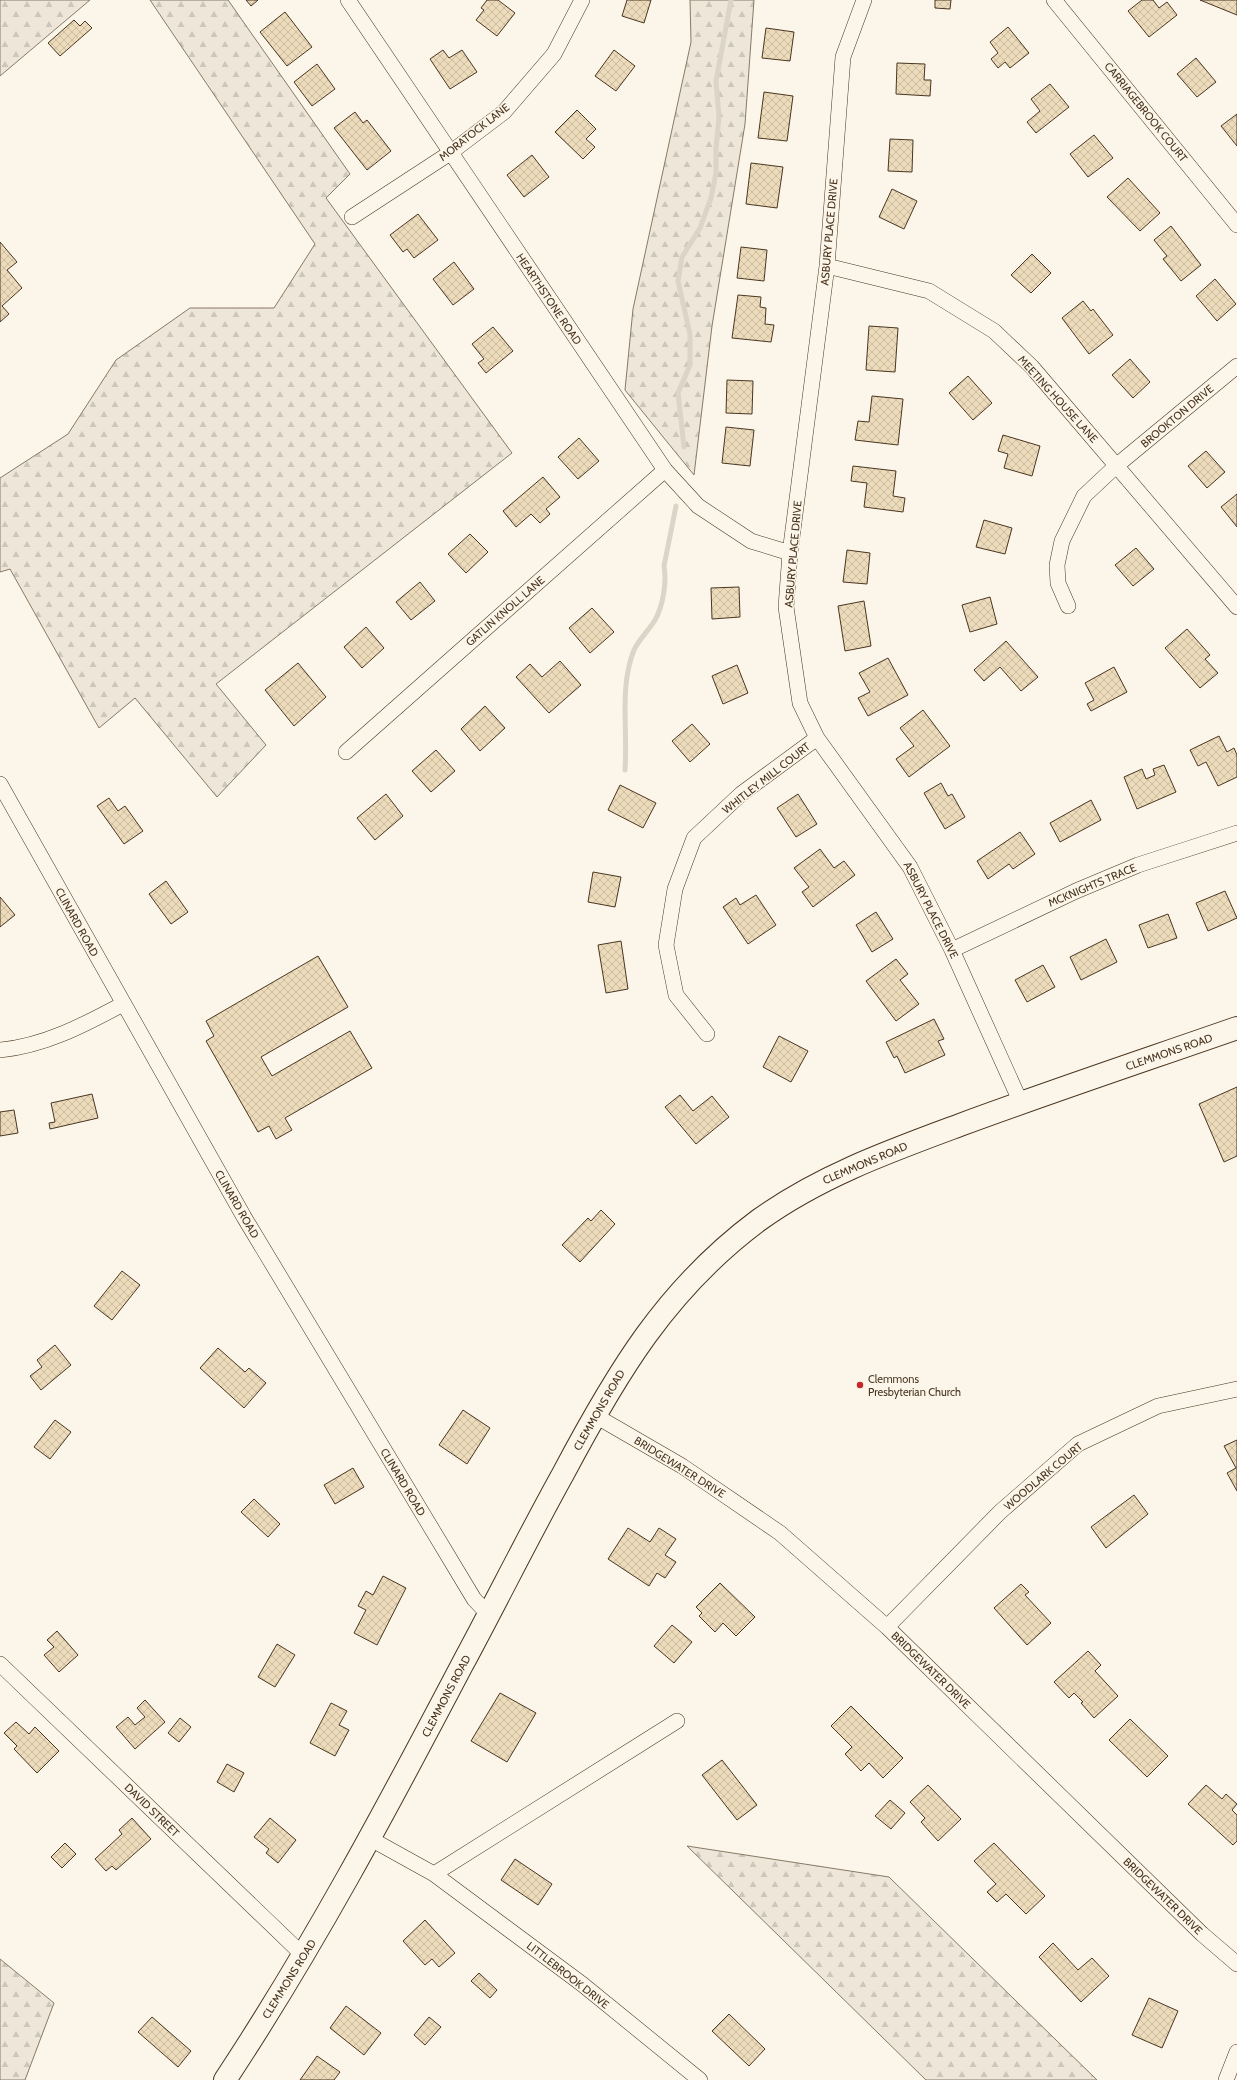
<svg xmlns="http://www.w3.org/2000/svg" width="1237" height="2080" font-family="Cabin,sans-serif">
<style>
.forest{fill:url(#forest-firs);stroke:#887966}
.lines{fill:none;stroke-linecap:round;stroke-linejoin:round}
.stream{stroke:#dcd4c6;stroke-width:5}
.building{fill:url(#building-cross-hatch);stroke:#4a3520}
.street-casing{stroke:#4a3520;stroke-width:16}
.primary-casing{stroke:#4a3520;stroke-width:24}
.street{stroke:#fbf6e9;stroke-width:15}
.primary{stroke:#fbf6e9;stroke-width:22}
.poi-dot{fill:#c62828;stroke:#fbf6e9;stroke-width:1.5}
.labels{text-anchor:middle;stroke-width:3;stroke-linejoin:round;paint-order:stroke}
.street-label{font-size:11px;fill:#4a3520;stroke:#fbf6e9}
.poi-label{font-size:11px;fill:#4a3520;stroke:#fbf6e9;text-anchor:start}
</style>
<defs>
<pattern id="forest-firs" width="22" height="20" patternUnits="userSpaceOnUse"><rect width="22" height="20" fill="#ede6d9"/><path d="M5 1l3.5 6h-7zM16 11l3.5 6h-7z" fill="#cdc6ba"/></pattern>
<pattern id="building-cross-hatch" width="8" height="8" patternUnits="userSpaceOnUse"><rect width="8" height="8" fill="#ecdcbc"/><path d="M0 0l8 8M0 8l8-8" fill="none" stroke="#ccbda1"/></pattern>
</defs>
<rect width="100%" height="100%" fill="#fbf6e9"/>
<!-- forest -->
<path class="forest" d="M0,0H90L0,76Z
M150,0H228L350,174L326,198L512,453L216,684L266,745L217,797L135,698L99,728L10,569L0,572V478L68,434L116,360L190,308H274L315,244Z
M690,0H754L745,124L712,326L694,475L625,390L633,309L691,42Z
M687,1846L889,1877L1097,2080H926Z
M0,1959L54,2003L25,2080H0Z"/>
<g class="lines">
<!-- stream -->
<path class="stream" d="M684,447L678,393L690,365V334L678,281L682,257L700,228L711,198L716,173V149L719,117L716,81L731,0
M625,770C628,731 619,687 634,650C639,639 649,630 655,620C663,606 667,582 664,566L676,506"/>
</g>
<!-- building -->
<path class="building" d="M246,0H258L251,6Z
M487,0H498L515,13L497,36L476,20L484,10L481,8Z
M627,0H651L644,23L622,16Z
M935,0H951L950,9L935,8Z
M1142,0H1153L1159,8L1167,2L1177,15L1149,37L1128,11Z
M1200,0H1237V15Z
M285,12L312,47L287,66L260,32Z
M74,20L80,26L85,21L92,28L60,56L48,43Z
M1008,27L1029,53L1010,68L1005,62L998,68L991,59L998,53L990,42Z
M766,28L794,32L790,61L762,58Z
M443,50L449,58L462,50L477,72L450,89L430,59Z
M614,50L635,66L616,91L595,76Z
M1196,58L1216,82L1197,97L1177,74Z
M897,63L925,64L924,80H931L930,96L896,94Z
M317,64L335,89L312,106L294,82Z
M1050,84L1069,107L1036,133L1027,122L1040,111L1031,99Z
M764,92L793,96L787,141L758,138Z
M577,110L596,129L586,139L595,147L583,159L555,132Z
M355,112L363,123L367,120L391,151L367,170L334,128Z
M1237,114V146L1221,126Z
M1094,135L1113,158L1088,177L1070,154Z
M890,139L913,140L912,172L888,171Z
M532,155L549,177L524,197L507,175Z
M751,163L783,167L777,208L746,204Z
M1128,178L1160,213L1140,231L1107,197Z
M892,189L917,201L904,229L879,217Z
M418,214L438,240L414,258L407,249L403,252L390,235Z
M1171,226L1201,265L1181,281L1163,259L1167,256L1154,240Z
M0,242L17,262L7,270L22,288L2,306L9,314L0,322Z
M741,247L767,250L764,281L737,278Z
M1032,254L1051,273L1031,293L1011,275Z
M454,262L474,289L453,305L433,279Z
M1215,279L1236,304L1217,321L1196,296Z
M738,295L761,297L760,307L766,308L765,324L774,325L771,342L732,338Z
M1083,301L1091,311L1093,309L1113,335L1089,354L1062,318Z
M869,326L898,328L895,372L866,370Z
M493,327L513,351L486,373L478,363L484,359L472,344Z
M1130,359L1150,382L1133,398L1112,375Z
M968,376L992,403L973,420L949,393Z
M727,380L753,381L752,414L726,413Z
M872,396L903,399L898,445L855,440L858,421L869,422Z
M726,427L754,430L750,466L722,463Z
M1003,435L1040,446L1032,476L1004,468L1008,454L998,451Z
M579,438L599,461L578,479L558,457Z
M1206,451L1225,472L1207,488L1188,466Z
M853,466L896,471L893,496L905,498L903,512L864,507L867,483L851,481Z
M543,477L560,497L546,509L550,514L540,523L531,514L516,527L503,511Z
M1237,494V527L1221,507Z
M984,520L1012,528L1005,554L976,547Z
M470,534L488,552L466,573L448,554Z
M1136,548L1154,569L1133,586L1115,565Z
M847,550L870,553L867,584L843,582Z
M420,582L435,601L411,620L396,602Z
M739,587L740,617L712,619L711,588Z
M990,597L997,624L970,632L962,605Z
M864,601L871,646L845,651L838,606Z
M592,608L614,632L590,653L569,628Z
M366,627L384,648L362,668L344,647Z
M1187,629L1210,655L1205,659L1218,673L1200,688L1165,648Z
M1006,641L1038,677L1021,691L1000,667L984,681L974,670Z
M888,658L908,695L868,716L858,698L870,692L859,673Z
M560,661L581,685L549,713L516,677L530,664L542,677Z
M298,663L326,697L294,726L265,690Z
M737,665L748,693L723,704L712,676Z
M1114,667L1127,692L1091,711L1087,704L1094,700L1085,683Z
M485,706L505,728L480,751L461,729Z
M923,710L950,746L909,777L896,759L914,746L900,728Z
M692,724L710,744L690,762L672,741Z
M1219,736L1227,752L1234,748L1237,755V777L1218,786L1206,762L1198,766L1190,750Z
M436,750L455,771L431,792L412,771Z
M1164,765L1176,792L1137,809L1124,777L1142,769L1146,779L1155,775L1153,769Z
M941,783L948,796L952,794L965,817L945,829L924,793Z
M620,785L656,803L643,828L608,810Z
M386,794L403,816L375,840L357,818Z
M798,794L817,824L796,837L777,808Z
M109,798L118,811L125,806L143,831L124,844L97,806Z
M1091,800L1101,820L1060,842L1050,823Z
M1020,832L1035,854L1013,869L1009,864L988,879L977,861Z
M820,849L834,868L844,861L855,875L813,907L802,892L809,887L794,868Z
M593,872L621,877L615,907L588,902Z
M166,881L188,912L171,924L149,894Z
M1225,891L1237,918L1208,931L1196,903Z
M756,895L776,925L748,944L723,907L736,898L740,905Z
M0,897L15,915L0,927Z
M876,912L893,939L872,952L856,925Z
M1168,914L1177,938L1148,948L1139,925Z
M1106,939L1117,962L1081,980L1070,957Z
M621,941L628,989L606,993L598,945Z
M318,956L348,1007L261,1057L272,1076L350,1031L372,1068L285,1118L292,1130L276,1139L269,1126L258,1132L206,1041L214,1036L206,1021Z
M896,959L908,974L900,980L919,1004L896,1021L866,981Z
M1043,965L1055,987L1027,1002L1015,980Z
M934,1019L944,1039L938,1041L945,1055L905,1073L897,1056L894,1058L886,1042Z
M779,1036L808,1051L791,1082L763,1067Z
M1237,1087V1156L1224,1162L1199,1104Z
M92,1094L98,1118L50,1129L49,1123L55,1122L51,1103Z
M680,1095L693,1111L712,1096L729,1117L696,1144L665,1107Z
M14,1110L18,1133L0,1136V1112Z
M601,1210L615,1224L580,1262L562,1245L588,1218L591,1221Z
M122,1271L140,1285L112,1320L94,1306Z
M55,1345L71,1365L41,1390L30,1376L42,1367L37,1360Z
M218,1348L245,1372L249,1368L266,1383L244,1408L200,1368Z
M463,1410L490,1428L467,1464L439,1445Z
M55,1420L71,1432L50,1459L34,1447Z
M1237,1440V1491L1227,1473L1236,1468L1224,1446Z
M353,1468L364,1487L335,1504L324,1485Z
M1134,1495L1148,1514L1106,1548L1091,1527Z
M254,1499L280,1524L268,1537L241,1512Z
M628,1528L650,1542L659,1528L676,1539L665,1555L676,1562L665,1578L657,1573L649,1586L608,1559Z
M383,1576L406,1588L377,1645L354,1633L366,1610L358,1606L366,1591L373,1595Z
M720,1583L755,1617L736,1636L723,1623L715,1632L699,1616L702,1613L696,1607Z
M1021,1584L1029,1592L1025,1595L1051,1623L1027,1645L994,1608Z
M672,1625L692,1642L674,1663L654,1646Z
M57,1631L78,1655L59,1672L44,1655L54,1647L47,1640Z
M277,1644L295,1655L275,1687L258,1677Z
M1088,1651L1101,1665L1095,1671L1118,1696L1094,1718L1081,1703L1083,1702L1074,1693L1069,1698L1054,1682Z
M500,1693L536,1713L507,1762L471,1741Z
M145,1700L165,1722L135,1749L116,1727L128,1717L135,1725L145,1717L137,1708Z
M331,1703L347,1711L339,1725L349,1730L335,1756L310,1743Z
M851,1706L903,1758L883,1778L869,1763L861,1771L845,1754L852,1747L831,1726Z
M180,1718L191,1727L179,1742L168,1733Z
M1130,1719L1168,1756L1147,1777L1109,1740Z
M16,1722L29,1734L35,1727L59,1751L37,1773L14,1749L17,1746L4,1733Z
M722,1760L757,1805L737,1820L702,1775Z
M227,1764L244,1773L234,1792L217,1782Z
M928,1785L961,1819L938,1841L921,1822L925,1818L910,1802Z
M1206,1785L1222,1799L1226,1794L1237,1804L1232,1810L1237,1815V1841L1233,1845L1188,1804Z
M890,1800L905,1813L891,1829L875,1816Z
M132,1818L151,1839L116,1870L112,1866L106,1871L95,1859L122,1834L119,1830Z
M270,1818L296,1840L278,1863L266,1853L269,1849L254,1837Z
M65,1843L76,1854L62,1868L51,1857Z
M994,1843L1045,1896L1026,1914L1006,1894L997,1902L987,1892L996,1884L974,1861Z
M515,1859L552,1884L538,1905L501,1880Z
M425,1920L455,1953L439,1967L432,1959L425,1965L403,1941Z
M1053,1943L1078,1970L1092,1958L1109,1976L1081,2002L1039,1957Z
M479,1973L497,1990L490,1998L471,1981Z
M1149,1998L1178,2011L1162,2048L1132,2035Z
M346,2006L381,2033L364,2055L330,2028Z
M729,2014L765,2049L749,2066L712,2031Z
M152,2017L191,2051L178,2067L138,2032Z
M429,2017L441,2027L425,2045L414,2035Z
M317,2056L340,2072L334,2080H300Z"/>
<g class="lines">
<!-- street casing -->
<g class="street-casing">
<path id="street" d="M348,0L665,470L698,506L751,541L790,553
M864,0L843,57L827,266L790,553L786,607L800,703L817,738L910,867L952,950L1021,1103
M1054,0L1237,225
M352,217L450,153L504,112L554,54L582,0
M827,266L929,291L994,331L1032,367L1237,607
M1068,606L1058,583L1057,565L1062,541L1084,496L1116,466L1237,366
M346,752L665,470
M0,784L244,1217L474,1599L489,1615
M952,950L1076,891L1138,865L1237,833
M707,1034L676,995L666,945L675,889L694,838L741,794L817,738
M0,1050C44,1046 84,1025 123,1004
M594,1415L682,1466L780,1533L887,1627L1202,1934L1237,1964
M887,1627L1000,1512L1078,1444L1158,1406L1237,1389
M0,1664L304,1956
M369,1838L434,1874L677,1721
M434,1874L582,1984L700,2080
M1226,2080L1237,2052"/>
</g>
<!-- primary casing -->
<g class="primary-casing">
<path id="primary" d="M225,2080C313,1947 388,1806 462,1665C496,1602 528,1537 563,1474C616,1374 666,1289 759,1220C820,1176 890,1151 960,1125C1052,1091 1145,1060 1237,1028"/>
</g>
<!-- street -->
<use href="#street" class="street"/>
<!-- primary -->
<use href="#primary" class="primary"/>
</g>
<!-- markers -->
<circle class="poi-dot" cx="860" cy="1385" r="4"/>
<g class="labels">
<!-- street labels -->
<g class="street-label">
<text transform="translate(1146 112) rotate(51)" y="4">CARRIAGEBROOK COURT</text>
<text transform="translate(474 132) rotate(-38)" y="4">MORATOCK LANE</text>
<text transform="translate(829 232) rotate(-85)" y="4">ASBURY PLACE DRIVE</text>
<text transform="translate(549 299) rotate(56)" y="4">HEARTHSTONE ROAD</text>
<text transform="translate(1058 399) rotate(48)" y="4">MEETING HOUSE LANE</text>
<text transform="translate(1177 416) rotate(-40)" y="4">BROOKTON DRIVE</text>
<text transform="translate(793 554) rotate(-85)" y="4">ASBURY PLACE DRIVE</text>
<text transform="translate(505 611) rotate(-41)" y="4">GATLIN KNOLL LANE</text>
<text transform="translate(766 778) rotate(-38)" y="4">WHITLEY MILL COURT</text>
<text transform="translate(1092 885) rotate(-23)" y="4">MCKNIGHTS TRACE</text>
<text transform="translate(931 910) rotate(63)" y="4">ASBURY PLACE DRIVE</text>
<text transform="translate(77 922) rotate(61)" y="4">CLINARD ROAD</text>
<text transform="translate(1169 1052) rotate(-19)" y="4">CLEMMONS ROAD</text>
<text transform="translate(865 1163) rotate(-23)" y="4">CLEMMONS ROAD</text>
<text transform="translate(237 1204) rotate(60)" y="4">CLINARD ROAD</text>
<text transform="translate(599 1410) rotate(-60)" y="4">CLEMMONS ROAD</text>
<text transform="translate(680 1467) rotate(32)" y="4">BRIDGEWATER DRIVE</text>
<text transform="translate(1043 1476) rotate(-40)" y="4">WOODLARK COURT</text>
<text transform="translate(403 1482) rotate(59)" y="4">CLINARD ROAD</text>
<text transform="translate(931 1670) rotate(44)" y="4">BRIDGEWATER DRIVE</text>
<text transform="translate(446 1696) rotate(-62)" y="4">CLEMMONS ROAD</text>
<text transform="translate(152 1810) rotate(44)" y="4">DAVID STREET</text>
<text transform="translate(1163 1896) rotate(44)" y="4">BRIDGEWATER DRIVE</text>
<text transform="translate(568 1975) rotate(38)" y="4">LITTLEBROOK DRIVE</text>
<text transform="translate(289 1979) rotate(-58)" y="4">CLEMMONS ROAD</text>
</g>
<!-- poi labels -->
<g class="poi-label">
<text x="868" y="1383">Clemmons<tspan x="868" dy="13">Presbyterian Church</tspan></text>
</g>
</g>
</svg>
